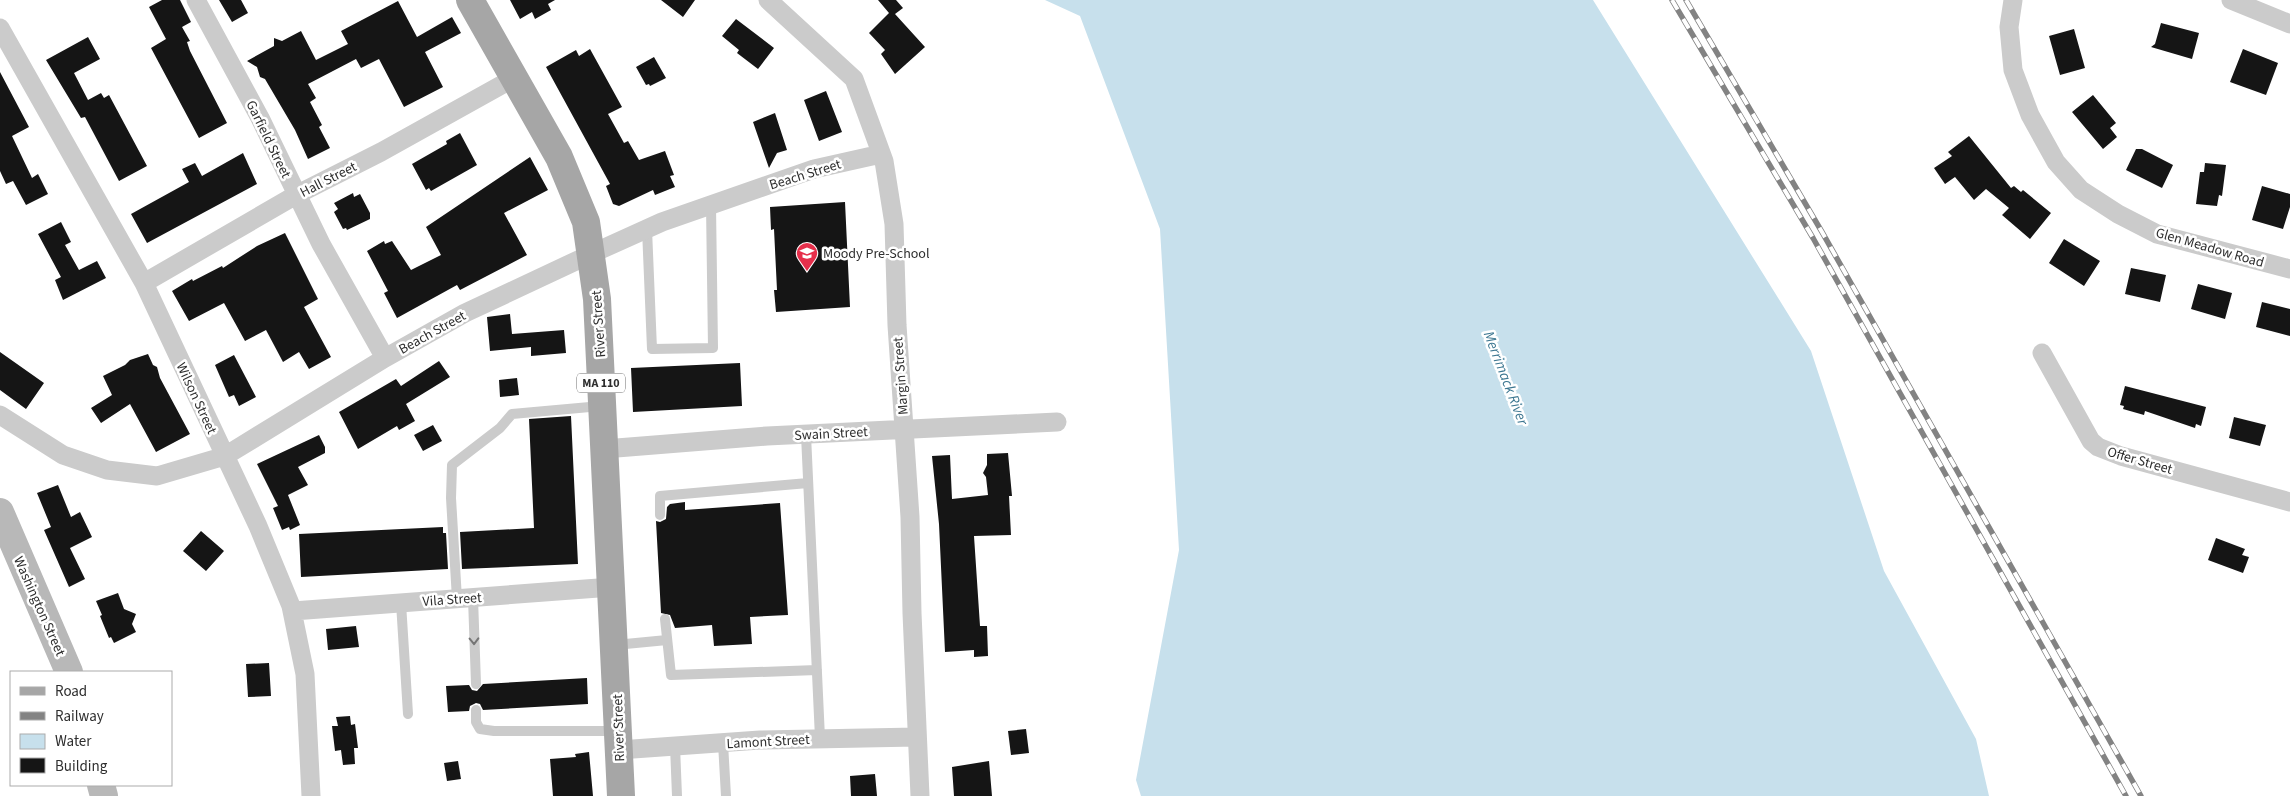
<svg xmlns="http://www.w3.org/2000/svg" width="2290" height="796" font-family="'Source Sans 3',sans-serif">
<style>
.water{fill:#c7e0ec}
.building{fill:#151515}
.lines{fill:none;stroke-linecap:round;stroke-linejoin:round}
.lane{stroke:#cbcbcb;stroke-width:10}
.street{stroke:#cbcbcb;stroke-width:19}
.secondary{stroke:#b8b8b8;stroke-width:28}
.primary{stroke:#a6a6a6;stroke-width:28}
.rail-casing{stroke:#838383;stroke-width:5.5}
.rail{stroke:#fff;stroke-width:4;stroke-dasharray:11;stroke-linecap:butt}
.oneway{stroke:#757575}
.labels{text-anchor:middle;stroke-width:5;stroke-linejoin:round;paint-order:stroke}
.shield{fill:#fff;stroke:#6d6d6d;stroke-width:1}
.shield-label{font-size:12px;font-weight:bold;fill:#2e2e2e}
.street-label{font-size:14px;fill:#2e2e2e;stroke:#fff}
.poi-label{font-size:14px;fill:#2e2e2e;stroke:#fff;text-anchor:start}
.water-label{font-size:15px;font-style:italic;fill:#3c7690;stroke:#fff}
</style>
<rect width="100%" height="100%" fill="#fff"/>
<!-- water -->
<path class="water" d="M1045,0H1593L1811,351L1884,571L1976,739L1989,796H1141L1136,780L1179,550L1160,229L1080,16Z"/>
<!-- building -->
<path class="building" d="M162,0H180L191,22L182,27L190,41L187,42L190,51L227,123L199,138L151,48L166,39L149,7Z
M219,0H241L248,13L232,22Z
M510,0H555L548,4L551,10L535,19L532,12L520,19Z
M661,0H695L683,17Z
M878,0H896L903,8L895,14L925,47L895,74L881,54L885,50L869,33L889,13Z
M398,1L417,37L452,17L461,33L425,52L443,87L404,107L379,59L361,68L356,59L308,84L316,98L310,102L322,125L319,127L330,148L308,159L295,130L265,79L260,77L257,67L247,61L274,46V38L282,41L301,31L316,60L348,44L341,31Z
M736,19L774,48L758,69L737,53L739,50L722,36Z
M2161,23L2199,33L2192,59L2151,47L2155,44Z
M2074,29L2085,68L2060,75L2049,36Z
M88,37L100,59L74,73L88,100L101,93L104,98L109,95L147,166L119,181L85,117L81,118L46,60Z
M590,49L622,107L608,114L624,143L628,141L639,160L665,151L674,175L670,176L675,187L655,195L653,190L619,206L613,204L606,186L610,184L546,67L576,50L579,56Z
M2243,49L2278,63L2266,95L2230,82Z
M654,57L666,78L650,86L649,84L646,85L636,67Z
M0,72L29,127L12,136L32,178L38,174L48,194L26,205L13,181L6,184L0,171Z
M826,91L842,132L819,141L804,100Z
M2093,95L2116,123L2110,128L2117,137L2103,149L2072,112Z
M775,113L787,150L777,153L769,168L753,122Z
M460,133L477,165L431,191L429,188L426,190L412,164L447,144L446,141Z
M1969,136L2011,188L2014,186L2021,192L2023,190L2051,213L2030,239L2002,215L2009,208L1986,189L1974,200L1955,177L1945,184L1934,168L1952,156L1948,152Z
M2136,149H2142L2173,165L2162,188L2126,170Z
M243,153L257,184L147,243L131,214L189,182L182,169L195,163L202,176Z
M530,157L548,190L504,213L527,255L460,290L457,285L397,318L384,293L388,291L367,251L384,241L385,244L392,241L411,270L441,255L426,227Z
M2205,163L2226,165L2222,196L2219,195L2217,206L2196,204L2200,172H2204Z
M2262,186L2290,194V207L2283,229L2252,220Z
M353,193L354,197L360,194L370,213V219L347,230L346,228L343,229L334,212L338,209L334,203Z
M845,202L850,307L776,312L774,290H777L774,229L771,230L770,207Z
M61,222L71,242L65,245L79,270L97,261L106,278L63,300L55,280L61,277L38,234Z
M285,233L318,299L304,307L331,357L309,369L299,352L283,362L266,330L245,341L224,303L189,321L172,291L192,279L193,281L222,266L223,268L257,246Z
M2064,239L2100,261L2084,286L2049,263Z
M2131,268L2166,275L2160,302L2125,294Z
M2198,284L2232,293L2225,319L2191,309Z
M2262,302L2290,309V336L2256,327Z
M510,314L512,334L564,330L566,353L531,356V347L490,351L487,317Z
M0,352L44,383L26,409L0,390Z
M148,354L153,365L157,367L160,378L190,434L156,452L130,404L101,423L91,408L112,395L103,376L125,365L130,360Z
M234,355L256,397L239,406L234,395L229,397L215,365Z
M439,361L450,377L406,404L415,421L399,430L397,426L358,449L339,412L396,379L401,386Z
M740,363L742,406L633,412L631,368Z
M517,378L519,395L500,397L499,380Z
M2125,386L2206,407L2201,426L2196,424L2195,428L2145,411L2144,415L2123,409L2124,406L2120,405Z
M571,416L578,564L462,569L460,532L534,528L529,419Z
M2234,417L2266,425L2260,446L2229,438Z
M433,425L442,441L423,451L414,435Z
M319,435L325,447V453L298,467L308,485L288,495L300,525L290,530L289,527L282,530L273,508L278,506L257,464Z
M1008,453L1012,496H1009L1011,535L974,536L980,626H987L988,656L974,657V650L945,652L939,524L932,456L950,455L952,499L988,495L986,477L983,473L987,465V454Z
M58,485L71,517L80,512L92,537L70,548L85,579L69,587L44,530L51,527L37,493Z
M685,502V510L780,503L788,615L750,617L752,644L714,646L712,625L675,628L670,615L661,613L656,521L660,522L666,519L667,507L670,504Z
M443,527V533H446L448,569L301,577L299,534Z
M201,531L224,551L206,571L183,551Z
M2216,538L2245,549L2242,555L2249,557L2243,573L2208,560Z
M118,593L124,609L136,614L132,624L136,632L114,643L111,637L109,638L100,616L102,615L96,601Z
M356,626L359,647L328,650L326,629Z
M269,663L271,696L248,697L246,664Z
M587,678L588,704L483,710L480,704L476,703L470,706L469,711L448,712L446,686L469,685L472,690L477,691L483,684Z
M350,716L351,725L355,724L358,748H354L355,764L343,765L341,750L335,751L332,726H338L336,717Z
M1026,729L1029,753L1011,755L1008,731Z
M589,752L593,796H553L550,759L576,757L575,754Z
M458,761L461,779L447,781L444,763Z
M989,761L992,796H954L952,767Z
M875,774L877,796H851L850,776Z"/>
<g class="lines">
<!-- lane -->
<path class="lane" d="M647,229L652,349L713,348L711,205
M806,435L820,738
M660,515V496L808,483
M473,598L476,684
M457,599L451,498L452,465L500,428L512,414L601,406
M401,603L408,714
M665,619L671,675L817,670
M615,645L667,640
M476,710V722L480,729L494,731H617
M723,743L726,796
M675,746L677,796"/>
<!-- street -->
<path class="street" d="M196,0L260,118L321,244L385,358
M768,0L854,79L884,161L894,224L897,325L910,517L912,613L920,796
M2013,0L2009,27L2013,70L2030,115L2056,162L2081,190L2118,214L2157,234L2290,269
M2231,0L2290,24
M0,28L144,283L258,526L291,606L305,674L311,796
M144,283L296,195L381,152L514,78
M2042,353L2091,441L2098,447L2121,456L2290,502
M0,415L63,455L107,470L157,476L225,456L385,358L465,313L591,254L662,222L814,169L881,154
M604,449L767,436L1057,422
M293,611L612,587
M619,750L760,740L916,737"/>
<!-- secondary -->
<path class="secondary" d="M0,512L69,672
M101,785L104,796"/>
<!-- primary -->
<path class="primary" d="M470,0L559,157L586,222L597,299L621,796"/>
<!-- rail casing -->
<g class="rail-casing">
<path id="rail" d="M1672,0L1813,238L2126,796
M1686,0L1822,232L2141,796"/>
</g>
<!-- rail -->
<use href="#rail" class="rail"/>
</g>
<!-- one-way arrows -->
<defs><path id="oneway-chevron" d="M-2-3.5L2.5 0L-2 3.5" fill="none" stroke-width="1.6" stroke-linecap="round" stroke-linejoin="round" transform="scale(1.25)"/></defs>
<use class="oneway" href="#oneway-chevron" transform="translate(474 641) rotate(89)"/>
<!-- icons -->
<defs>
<g id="school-pin" transform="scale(1.125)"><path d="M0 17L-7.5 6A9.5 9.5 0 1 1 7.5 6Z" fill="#e62f4b" stroke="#fff"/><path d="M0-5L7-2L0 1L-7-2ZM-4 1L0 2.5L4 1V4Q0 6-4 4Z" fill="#fff"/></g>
</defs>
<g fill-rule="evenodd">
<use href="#school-pin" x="807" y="253"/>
</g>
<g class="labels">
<!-- shield labels -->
<rect class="shield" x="577" y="373.5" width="48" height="19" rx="4"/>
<g class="shield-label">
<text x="601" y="387">MA 110</text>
</g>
<!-- street labels -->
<g class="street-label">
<text transform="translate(269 139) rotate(64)" y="5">Garfield Street</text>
<text transform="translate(805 174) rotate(-17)" y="5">Beach Street</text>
<text transform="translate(328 179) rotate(-27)" y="5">Hall Street</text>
<text transform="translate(2210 247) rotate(16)" y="5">Glen Meadow Road</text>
<text transform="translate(598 324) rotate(-94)" y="5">River Street</text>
<text transform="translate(432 332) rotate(-29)" y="5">Beach Street</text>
<text transform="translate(900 376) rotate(-94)" y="5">Margin Street</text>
<text transform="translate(197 398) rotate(65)" y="5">Wilson Street</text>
<text transform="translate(831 433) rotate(-3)" y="5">Swain Street</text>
<text transform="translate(2140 460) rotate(16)" y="5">Offer Street</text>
<text transform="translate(452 599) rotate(-4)" y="5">Vila Street</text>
<text transform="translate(40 606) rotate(66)" y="5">Washington Street</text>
<text transform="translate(618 728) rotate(-92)" y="5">River Street</text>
<text transform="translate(768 741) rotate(-3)" y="5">Lamont Street</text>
</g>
<!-- poi labels -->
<g class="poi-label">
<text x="823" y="258">Moody Pre-School</text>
</g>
<!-- water labels -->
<g class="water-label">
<text transform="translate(1506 378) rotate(69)" y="5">Merrimack River</text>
</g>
</g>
<!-- legend -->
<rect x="10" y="671" width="162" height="115" fill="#ffffff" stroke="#ababab"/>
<rect x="20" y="687" width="25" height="8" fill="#a6a6a6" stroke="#ababab"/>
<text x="55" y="696" font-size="15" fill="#2e2e2e">Road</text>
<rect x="20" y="712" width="25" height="8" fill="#838383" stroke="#ababab"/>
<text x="55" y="721" font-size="15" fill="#2e2e2e">Railway</text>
<rect x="20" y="734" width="25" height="15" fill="#c7e0ec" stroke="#ababab"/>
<text x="55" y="746" font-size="15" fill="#2e2e2e">Water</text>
<rect x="20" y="758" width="25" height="15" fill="#151515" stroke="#ababab"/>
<text x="55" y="771" font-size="15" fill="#2e2e2e">Building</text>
</svg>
